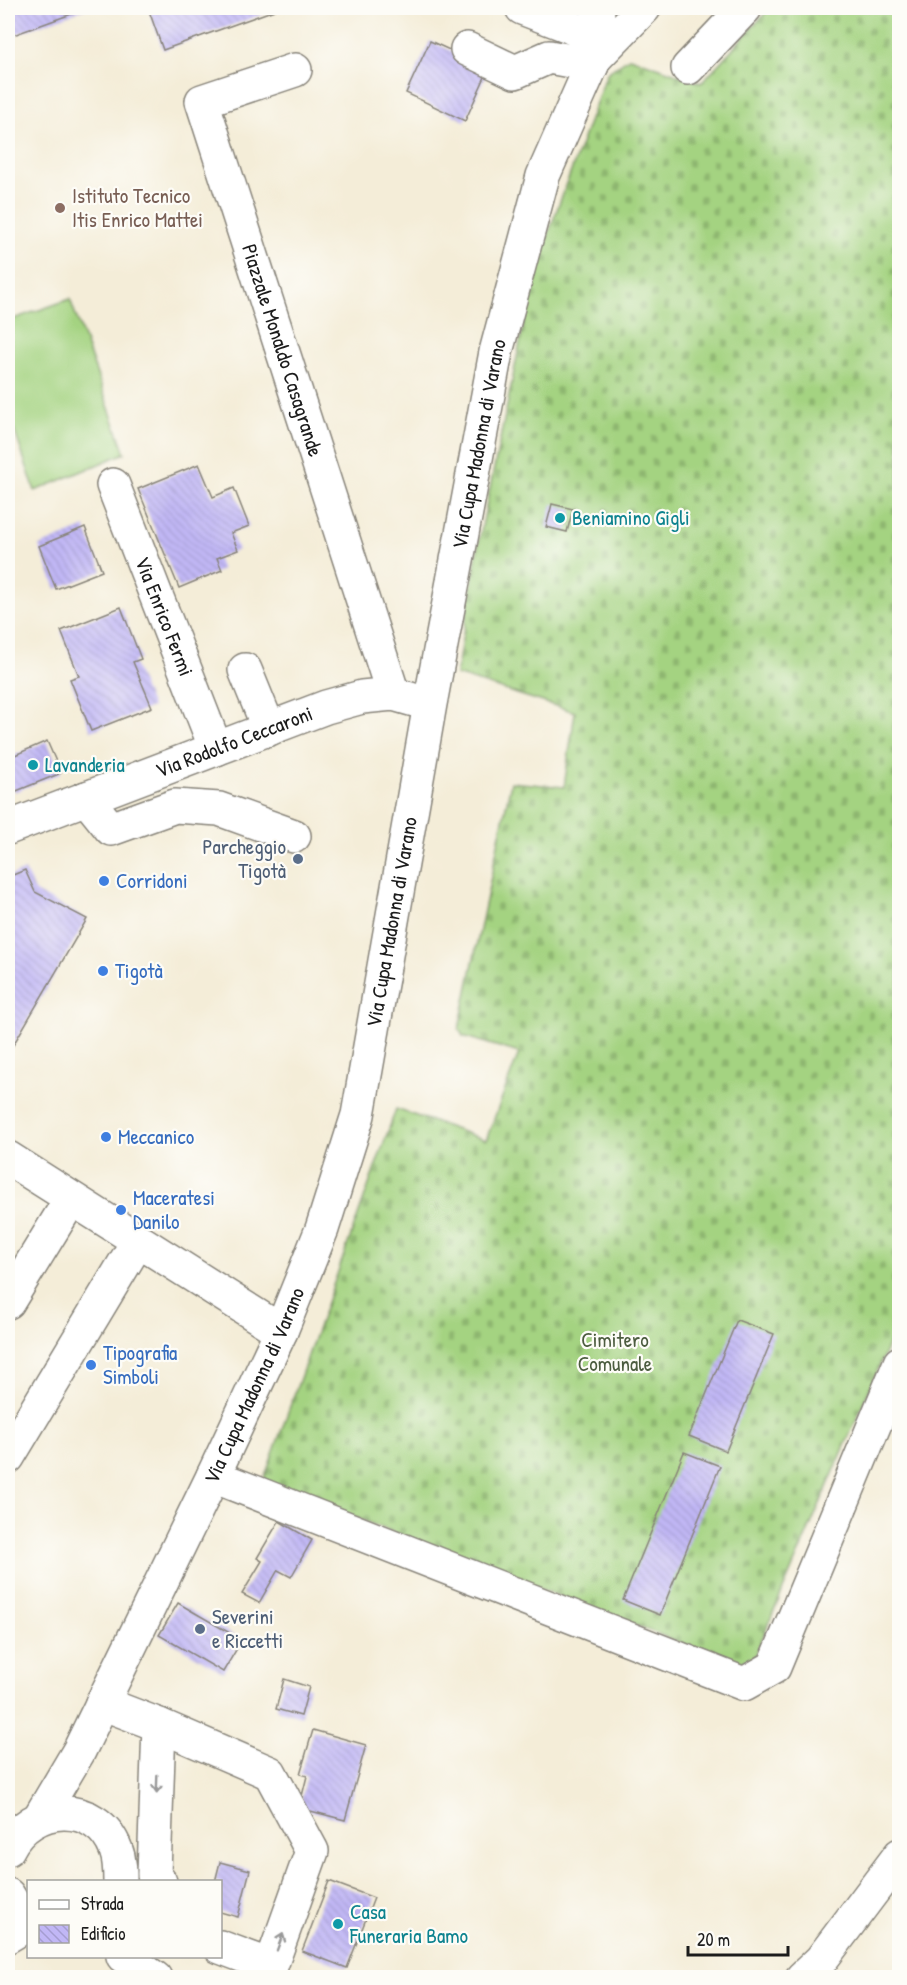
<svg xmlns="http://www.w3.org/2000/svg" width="907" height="1985" font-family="'Patrick Hand',sans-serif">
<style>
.cemetery{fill:url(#cemetery-stones);stroke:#60784e;stroke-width:1.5}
.pitch{fill:#a4d381;stroke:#60784e;stroke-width:1.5}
.building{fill:url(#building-back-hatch)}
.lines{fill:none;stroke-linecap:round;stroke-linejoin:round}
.minor-casing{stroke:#88847a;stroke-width:36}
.major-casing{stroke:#88847a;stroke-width:36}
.minor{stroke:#fff;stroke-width:33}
.major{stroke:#fff;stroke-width:33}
.oneway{stroke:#999}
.education-dot{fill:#8d6e63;stroke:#fdfcf7;stroke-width:2}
.culture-dot{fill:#0f9aa8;stroke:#fdfcf7;stroke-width:2}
.service-dot{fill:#5c6f8a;stroke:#fdfcf7;stroke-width:2}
.shop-dot{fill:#3f7fe0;stroke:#fdfcf7;stroke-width:2}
.labels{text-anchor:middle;stroke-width:4.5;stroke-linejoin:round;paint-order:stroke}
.education-label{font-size:21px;fill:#785e54;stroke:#fdfcf7;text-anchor:start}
.street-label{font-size:21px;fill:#1c1c1c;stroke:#fdfcf7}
.culture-label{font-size:21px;fill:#0d838f;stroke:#fdfcf7;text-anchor:start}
.service-label{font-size:21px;fill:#4e5e75;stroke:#fdfcf7;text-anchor:end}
.shop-label{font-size:21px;fill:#366cbe;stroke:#fdfcf7;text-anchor:start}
.park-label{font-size:21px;fill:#4c5c3f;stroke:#fdfcf7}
</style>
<defs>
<pattern id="cemetery-stones" width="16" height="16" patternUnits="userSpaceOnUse" patternTransform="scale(1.5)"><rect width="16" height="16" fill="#a4d381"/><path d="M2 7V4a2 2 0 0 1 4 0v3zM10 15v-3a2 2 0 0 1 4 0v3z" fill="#8db56f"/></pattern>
<pattern id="building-back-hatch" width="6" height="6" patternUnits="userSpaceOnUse" patternTransform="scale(1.5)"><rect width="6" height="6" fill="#c1b7f5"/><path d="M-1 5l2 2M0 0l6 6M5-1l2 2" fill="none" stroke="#a59dd1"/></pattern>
</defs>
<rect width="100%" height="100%" fill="#fdfcf7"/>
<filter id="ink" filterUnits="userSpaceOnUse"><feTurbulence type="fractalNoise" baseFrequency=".0167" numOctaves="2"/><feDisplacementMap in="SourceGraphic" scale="12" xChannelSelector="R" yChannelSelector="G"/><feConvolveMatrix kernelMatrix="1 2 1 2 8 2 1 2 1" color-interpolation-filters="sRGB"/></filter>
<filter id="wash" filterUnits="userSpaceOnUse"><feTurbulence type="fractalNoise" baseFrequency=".008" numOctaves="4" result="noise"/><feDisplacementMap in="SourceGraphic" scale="24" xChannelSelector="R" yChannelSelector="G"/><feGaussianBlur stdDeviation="1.35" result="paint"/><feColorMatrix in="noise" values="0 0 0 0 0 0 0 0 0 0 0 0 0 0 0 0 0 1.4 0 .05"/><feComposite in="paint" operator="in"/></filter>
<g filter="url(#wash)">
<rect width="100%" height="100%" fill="#f4edd8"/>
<!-- cemetery -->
<path class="cemetery" d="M770,8H899V1320L749,1669L263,1482L396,1109L486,1140L519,1053L463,1036L459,1029L511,782L564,787L575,712L456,675L479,541L535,270L607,73L630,57L701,83Z"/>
<!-- pitch -->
<path class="pitch" d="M70,299L125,453L35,491L8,412V321Z"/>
<g id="blocks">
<!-- building -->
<path class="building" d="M8,8H88L8,37Z
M148,8H280L163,50Z
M430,41L489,68L465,121L406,93Z
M199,464L213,497L234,488L249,526L231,533L238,550L217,558L222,570L179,588L138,489Z
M552,504L573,509L567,532L546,527Z
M85,527L102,571L56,589L39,546Z
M121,607L141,659L133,662L152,707L91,731L70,679L79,676L61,631Z
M47,741L61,773L14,792L8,775V758Z
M25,870L35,892L87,919L12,1047L8,1045V877Z
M737,1320L774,1334L726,1451L689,1436Z
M684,1452L720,1466L660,1615L623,1600Z
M279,1521L312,1540L291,1577L278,1570L259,1603L242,1594L262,1561L257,1558Z
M178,1603L242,1640L223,1672L159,1635Z
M284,1679L309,1687L301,1716L276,1709Z
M313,1730L366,1745L345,1820L299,1808L307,1776L300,1774Z
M220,1862L250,1870L238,1917L220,1912V1882H215Z
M329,1881L374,1898L347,1968L302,1951Z"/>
</g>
</g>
<g filter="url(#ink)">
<use href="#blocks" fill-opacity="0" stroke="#88847a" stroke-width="1.5"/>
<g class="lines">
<!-- minor casing -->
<g class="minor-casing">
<g id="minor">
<path d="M522,8L569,26L596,40"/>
<path d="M467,49L515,72L549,57L592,65"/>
<path d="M688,68L745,8"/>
<path id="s1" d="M295,70L202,101L393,694"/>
<path id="s2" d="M113,485L216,749"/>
<path d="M245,670L269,729"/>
<path d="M86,798L111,829L175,806L219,809L294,836"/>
<path id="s3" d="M8,828L326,707L362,697L393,694L414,700"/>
<path d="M8,1158L281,1331"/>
<path d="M8,1302L71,1199"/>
<path d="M8,1457L138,1241"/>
<path d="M213,1476L744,1684L774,1667L900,1363"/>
<path d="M102,1703L159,1725L270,1773L312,1851L271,1966L220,1947"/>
<path d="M159,1725L154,1874L160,1882"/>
<path d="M8,1936L28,1924"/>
</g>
</g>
<!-- major casing -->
<g class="major-casing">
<g id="major">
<path d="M595,58L598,8"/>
<path id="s4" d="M40,1817L79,1751L213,1476L281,1331L322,1229L358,1115L430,704L496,352L543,176L595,58L644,8"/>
<path d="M8,1849C31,1803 97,1799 116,1850C120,1860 120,1871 120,1882"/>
<path d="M8,1895L19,1913L28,1921"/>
<path d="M123,1956L155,1978"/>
<path d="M802,1978L821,1960L900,1855"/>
</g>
</g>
<!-- minor -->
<use href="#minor" class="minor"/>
<!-- major -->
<use href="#major" class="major"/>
</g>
<!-- one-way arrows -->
<defs><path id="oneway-shaft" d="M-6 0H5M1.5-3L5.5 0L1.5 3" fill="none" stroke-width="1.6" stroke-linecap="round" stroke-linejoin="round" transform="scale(1.5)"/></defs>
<g class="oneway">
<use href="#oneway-shaft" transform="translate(157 1784) rotate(92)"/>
<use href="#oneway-shaft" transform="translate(280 1942) rotate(-70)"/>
</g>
</g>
<!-- markers -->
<circle class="education-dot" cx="60" cy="208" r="6"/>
<g class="culture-dot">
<circle cx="560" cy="518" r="6"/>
<circle cx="33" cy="765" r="6"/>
<circle cx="338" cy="1924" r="6"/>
</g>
<g class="service-dot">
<circle cx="298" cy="859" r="6"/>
<circle cx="200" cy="1629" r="6"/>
</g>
<g class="shop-dot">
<circle cx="104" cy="881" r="6"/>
<circle cx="103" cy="971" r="6"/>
<circle cx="106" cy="1137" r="6"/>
<circle cx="121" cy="1210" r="6"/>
<circle cx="91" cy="1365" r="6"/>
</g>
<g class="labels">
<!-- education labels -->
<g class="education-label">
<text x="72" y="203">Istituto Tecnico<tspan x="72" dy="24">Itis Enrico Mattei</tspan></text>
</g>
<!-- street labels -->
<g class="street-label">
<text dy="7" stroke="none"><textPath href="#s1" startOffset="360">Piazzale Monaldo Casagrande</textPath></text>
<text dy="7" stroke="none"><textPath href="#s4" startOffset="1454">Via Cupa Madonna di Varano</textPath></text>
<text dy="7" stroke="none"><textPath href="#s2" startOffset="141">Via Enrico Fermi</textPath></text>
<text dy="7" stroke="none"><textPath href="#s3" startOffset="242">Via Rodolfo Ceccaroni</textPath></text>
<text dy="7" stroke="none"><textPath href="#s4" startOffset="968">Via Cupa Madonna di Varano</textPath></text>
<text dy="7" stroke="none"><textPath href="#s4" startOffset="482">Via Cupa Madonna di Varano</textPath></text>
</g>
<!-- culture labels -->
<g class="culture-label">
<text x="572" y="525">Beniamino Gigli</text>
<text x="45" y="772">Lavanderia</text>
<text x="350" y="1919">Casa<tspan x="350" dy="24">Funeraria Bamo</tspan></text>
</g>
<!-- service labels -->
<g class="service-label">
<text x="286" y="854">Parcheggio<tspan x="286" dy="24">Tigotà</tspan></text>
<text x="212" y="1624" text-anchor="start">Severini<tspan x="212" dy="24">e Riccetti</tspan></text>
</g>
<!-- shop labels -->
<g class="shop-label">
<text x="116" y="888">Corridoni</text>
<text x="115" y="978">Tigotà</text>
<text x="118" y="1144">Meccanico</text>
<text x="133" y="1205">Maceratesi<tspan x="133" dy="24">Danilo</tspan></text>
<text x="103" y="1360">Tipografia<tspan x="103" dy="24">Simboli</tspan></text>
</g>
<!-- park labels -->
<g class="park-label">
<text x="615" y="1347">Cimitero<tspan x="615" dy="24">Comunale</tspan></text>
</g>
</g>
<!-- margin -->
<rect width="907" height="1985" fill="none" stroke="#fdfcf7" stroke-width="30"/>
<!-- legend -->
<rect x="27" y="1880" width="195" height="78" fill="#fdfcf7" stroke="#a3a29f" stroke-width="1.5"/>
<rect x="39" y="1900" width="30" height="9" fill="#ffffff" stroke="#a3a29f" stroke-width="1.5"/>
<text x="81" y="1910" font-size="18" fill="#1c1c1c">Strada</text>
<rect x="39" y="1925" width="30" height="18" fill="url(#building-back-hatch)" stroke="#a3a29f" stroke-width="1.5"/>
<text x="81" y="1940" font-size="18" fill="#1c1c1c">Edificio</text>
<!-- scale -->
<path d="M688 1946v9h100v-9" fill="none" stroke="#1c1c1c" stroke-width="3"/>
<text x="697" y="1946" font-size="18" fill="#1c1c1c" stroke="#fdfcf7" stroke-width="4.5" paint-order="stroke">20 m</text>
</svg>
